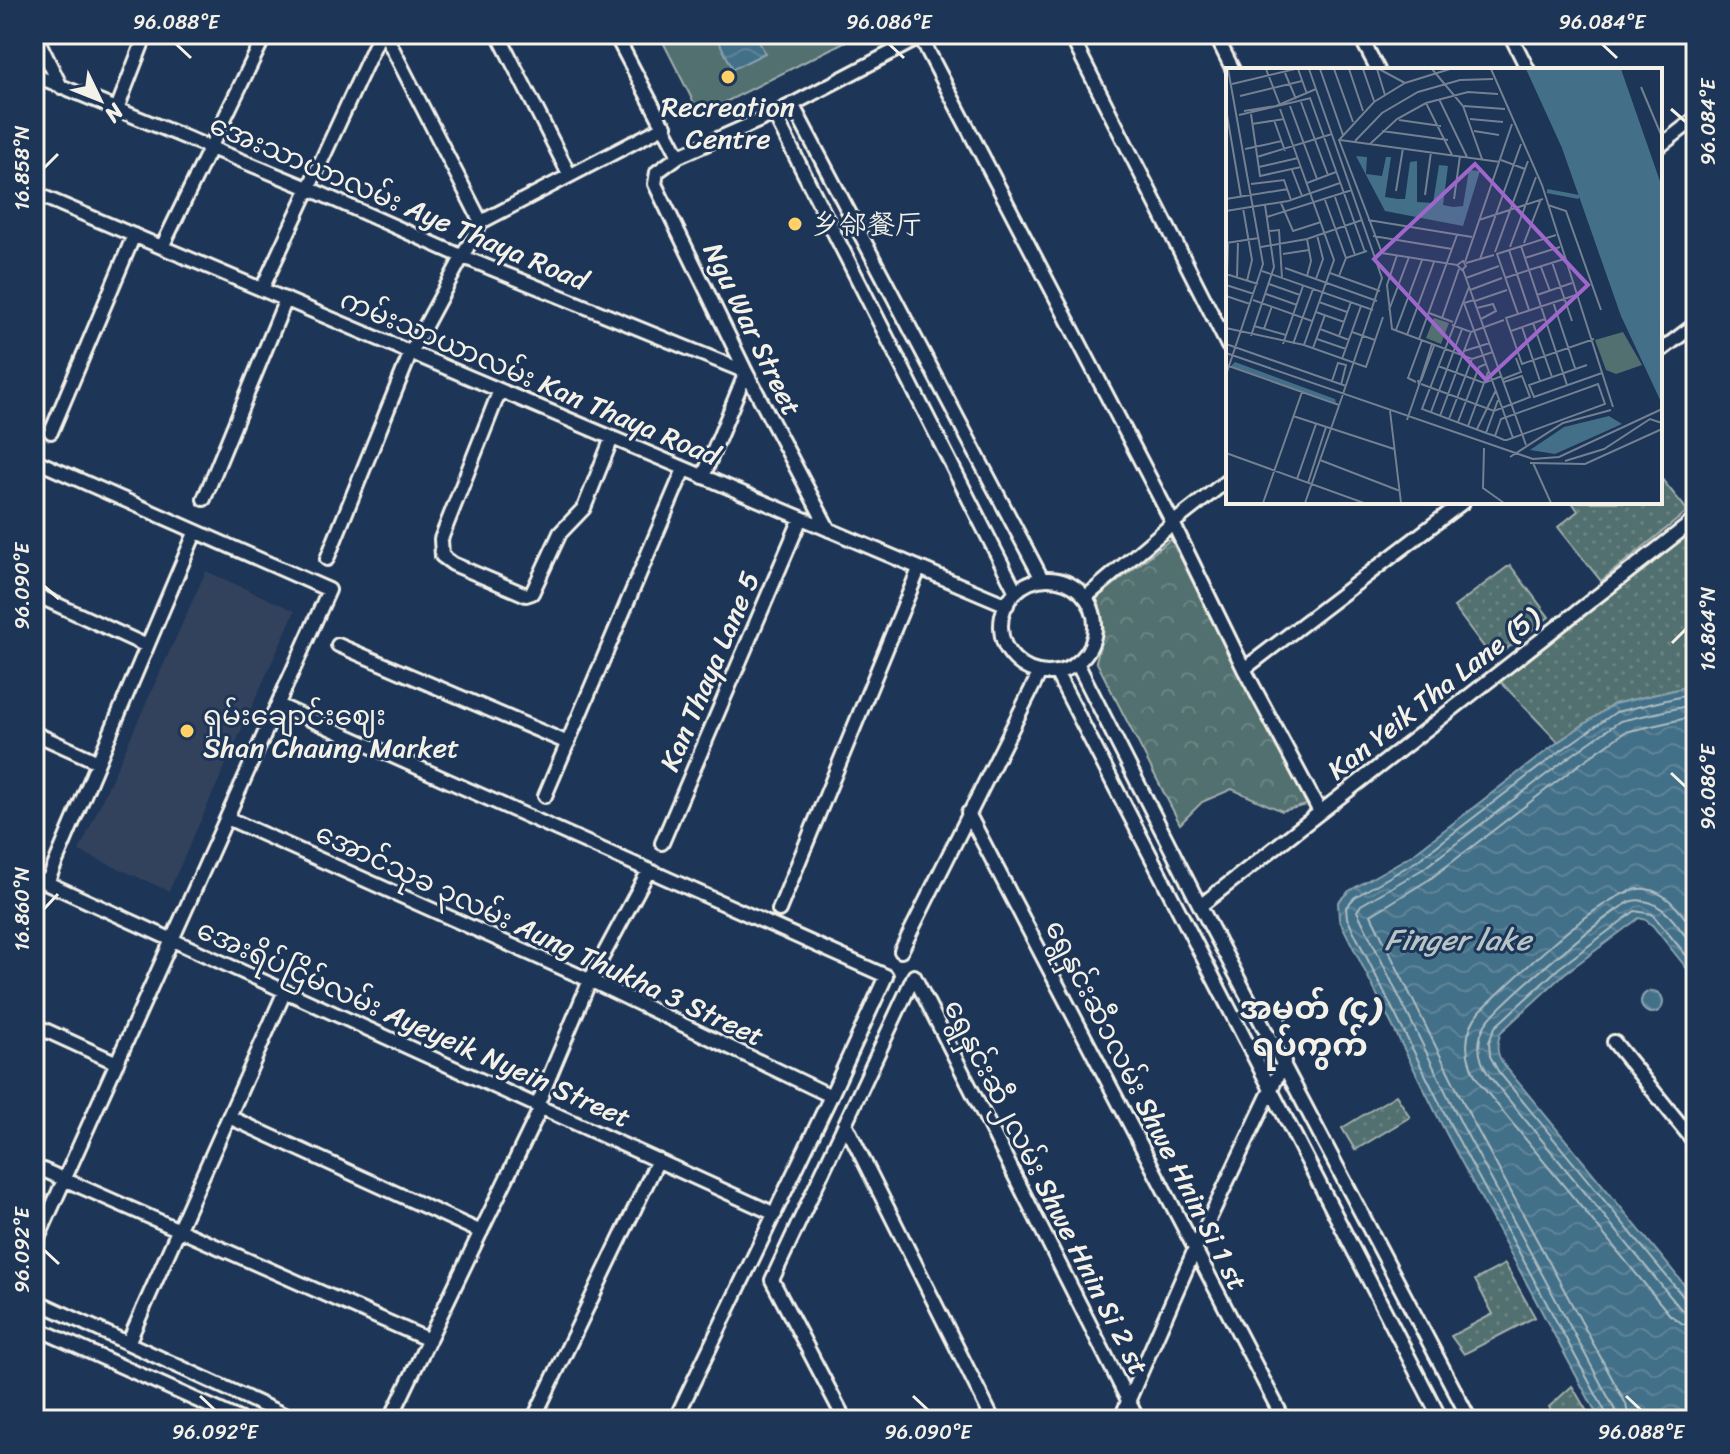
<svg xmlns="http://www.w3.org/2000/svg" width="1730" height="1454" font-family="Sriracha,'LXGW WenKai TC','Noto Sans Myanmar',sans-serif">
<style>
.built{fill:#30425c}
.grass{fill:url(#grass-dots);stroke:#a3b0ac;stroke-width:2}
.forest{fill:url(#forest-crowns);stroke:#a3b0ac;stroke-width:2}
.garden{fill:#52706f;stroke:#a3b0ac;stroke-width:2}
.water{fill:url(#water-waves);stroke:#8aa3ae;stroke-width:2}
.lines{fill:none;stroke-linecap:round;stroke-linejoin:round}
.shore{stroke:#adbdc2;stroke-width:2}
.minor-casing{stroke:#f4f1e8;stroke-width:18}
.minor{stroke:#1d3557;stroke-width:12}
.ticks{fill:none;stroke:#f4f1e8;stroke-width:3}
.poi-dot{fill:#ffd166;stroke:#1d3557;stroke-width:3}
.labels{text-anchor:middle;stroke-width:6;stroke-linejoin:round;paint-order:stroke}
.poi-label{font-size:28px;fill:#f4f1e8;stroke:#1d3557;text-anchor:start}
.street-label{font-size:28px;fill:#f4f1e8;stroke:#1d3557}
.water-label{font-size:30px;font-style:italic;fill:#b6c4c6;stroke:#1d3557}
.quarter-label{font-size:32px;font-weight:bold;fill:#f4f1e8;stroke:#1d3557}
.inset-river{fill:none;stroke:#436f88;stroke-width:4}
.inset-road{fill:none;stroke:#738091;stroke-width:2}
.view{fill:#9f67cb;fill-opacity:0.15;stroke:#9f67cb;stroke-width:4}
.inset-edge{fill:none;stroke:#f4f1e8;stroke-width:4}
.neatline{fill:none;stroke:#f4f1e8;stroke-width:3}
.ticks-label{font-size:20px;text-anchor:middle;fill:#f4f1e8}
</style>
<defs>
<pattern id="grass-dots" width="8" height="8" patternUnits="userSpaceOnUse" patternTransform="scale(2)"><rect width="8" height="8" fill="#52706f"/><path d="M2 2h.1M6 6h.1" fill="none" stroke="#6c8584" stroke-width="1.8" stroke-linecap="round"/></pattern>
<pattern id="forest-crowns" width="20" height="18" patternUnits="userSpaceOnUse" patternTransform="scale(2)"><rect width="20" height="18" fill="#52706f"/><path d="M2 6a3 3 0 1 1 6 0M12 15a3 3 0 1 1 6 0" fill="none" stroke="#6c8584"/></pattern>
<pattern id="water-waves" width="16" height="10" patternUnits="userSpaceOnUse" patternTransform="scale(2)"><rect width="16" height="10" fill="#436f88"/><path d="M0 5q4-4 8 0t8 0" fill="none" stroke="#5f8499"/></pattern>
</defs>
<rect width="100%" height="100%" fill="#1d3557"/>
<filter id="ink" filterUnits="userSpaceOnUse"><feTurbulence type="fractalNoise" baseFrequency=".0125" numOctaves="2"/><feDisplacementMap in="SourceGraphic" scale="16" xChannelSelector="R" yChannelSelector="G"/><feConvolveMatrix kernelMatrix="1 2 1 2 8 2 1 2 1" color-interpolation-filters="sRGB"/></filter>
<g filter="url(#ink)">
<!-- built -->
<path class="built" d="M206,571L295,611L169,891L79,851Z"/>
<!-- grass -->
<path class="grass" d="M1660,477L1688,511L1601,581L1558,527L1578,511L1572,502H1660Z
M1685,536L1696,549V685L1614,704L1558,742L1499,680Z
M1510,565L1549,617L1493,659L1454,607Z
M1396,1095L1410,1117L1355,1150L1342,1128Z
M1505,1264L1535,1317L1464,1354L1451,1336L1493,1314L1475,1280Z
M1572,1386L1592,1420H1557L1549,1407Z"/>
<!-- forest -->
<path class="forest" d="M1171,539L1307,805L1282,811L1232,789L1202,802L1180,824L1096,661L1104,630L1097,598Z"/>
<!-- garden -->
<path class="garden" d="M659,34H850L852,38L700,115Z"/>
<!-- water -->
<path class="water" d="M715,34H755L765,53L733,69Z
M1696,685V980L1653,926L1646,920L1639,918L1564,974L1501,1032C1496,1045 1496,1054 1504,1065L1696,1299V1410L1681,1420H1600L1446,1133L1339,919L1338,902L1349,891L1412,855L1558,742L1614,704Z
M1641 1002a11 11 0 1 1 22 0a11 11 0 1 1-22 0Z"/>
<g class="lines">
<!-- shore -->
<path class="shore" d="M1696,932C1682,915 1670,893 1646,889C1610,882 1509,984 1481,1010C1461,1033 1464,1061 1481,1085L1670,1315L1683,1324L1696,1326
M1696,951C1683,934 1667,904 1644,901C1639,900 1636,900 1632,901C1610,910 1496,1005 1485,1025C1475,1043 1479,1061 1490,1077L1679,1307L1687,1313L1696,1314
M1696,967L1652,914L1635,911L1559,968L1495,1027L1489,1042L1490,1056L1498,1071L1686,1300L1696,1304
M1607,1420L1606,1413L1453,1130L1347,918L1346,907L1355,897L1417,861L1563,749L1616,712L1696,693
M1617,1420L1614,1408L1462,1125L1357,911L1361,905L1423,869L1569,757L1620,721L1696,704
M1629,1420L1626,1404L1472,1120L1371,915L1430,879L1577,766L1625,732L1696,716"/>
<!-- minor casing -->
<g class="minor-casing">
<path id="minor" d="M35,34L61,87
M385,34L481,222
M498,34L569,174
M615,34L679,156
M919,34L1173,523L1244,669L1320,812
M1070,34L1228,346
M1215,34L1233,70
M1359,34L1378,70
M1510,34L1528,70
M34,75L308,188L461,256L746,372L703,477
M792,104L1042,579
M117,109L146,34
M774,114L1016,592
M1660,146L1696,118
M34,193L1007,605
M162,247L264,37L271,34
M262,289L380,34
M1660,351L1696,324
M500,390L441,539L442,556L453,564L526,595L532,593L560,533L584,508L612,438
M51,432L134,235
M34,460L329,590L34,1247
M204,499L286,299
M829,530L746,372L655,184L657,172L679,156L774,114L921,37
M327,559L411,352L481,222L665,126
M1001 626a47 47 0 1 1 94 0a47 47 0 1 1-94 0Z
M34,594L147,646
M1086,597L1173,523L1228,480
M338,645L568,743
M1077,663L1200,906L1470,1420
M1244,669L1463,502
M1056,672L1441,1420
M278,705L886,976L831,1096L675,1420
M34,733L98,762
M545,796L684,469
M968,813L1284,1420
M227,818L598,984L831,1096
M662,843L801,518
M34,877L775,1214
M47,883L195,533
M1200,906L1696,519
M779,910L919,569
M901,951L1040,672
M914,976L1138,1420
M34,1025L117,1063
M1614,1042L1696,1144
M537,1106L590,980L649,870
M229,1117L481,1232
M845,1123L993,1420
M34,1166L429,1340
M34,1300L295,1420
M34,1327L241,1420
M128,1343L285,991
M390,1420L541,1107
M533,1420L658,1160
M845,1420L772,1280L914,976
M1120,1420L1195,1249L1284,1062"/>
</g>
<!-- minor -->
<use href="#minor" class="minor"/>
</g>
</g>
<!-- ticks -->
<path class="ticks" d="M176,44L191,58M889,44L904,58M1602,44L1617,58M1671,109L1686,122M44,168L58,154M44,586L59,599M1672,643L1686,629M1671,773L1686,787M44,909L58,894M44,1250L59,1264M200,1396L215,1410M913,1396L928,1410M1626,1396L1641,1410"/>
<!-- markers -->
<g class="poi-dot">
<circle cx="728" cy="77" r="8"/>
<circle cx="795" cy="224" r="8"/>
<circle cx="187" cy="731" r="8"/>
</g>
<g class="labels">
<!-- poi labels -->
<g class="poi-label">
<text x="728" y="116" text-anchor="middle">Recreation<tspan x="728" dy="32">Centre</tspan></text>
<text x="811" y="234">乡邻餐厅</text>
<text x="203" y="725">ရှမ်းချောင်းဈေး<tspan x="203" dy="32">Shan Chaung Market</tspan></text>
</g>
<!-- street labels -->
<g class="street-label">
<text transform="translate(399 202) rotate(23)" y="10">အေးသာယာလမ်း Aye Thaya Road</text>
<text transform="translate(753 329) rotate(64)" y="10">Ngu War Street</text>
<text transform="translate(530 377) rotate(23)" y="10">ကမ်းသာယာလမ်း Kan Thaya Road</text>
<text transform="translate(709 671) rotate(-67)" y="10">Kan Thaya Lane 5</text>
<text transform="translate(1433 693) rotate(-38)" y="10">Kan Yeik Tha Lane (5)</text>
<text transform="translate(540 934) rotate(25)" y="10">အောင်သုခ ၃လမ်း Aung Thukha 3 Street</text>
<text transform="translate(414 1023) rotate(24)" y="10">အေးရိပ်ငြိမ်လမ်း Ayeyeik Nyein Street</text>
<text transform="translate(1147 1105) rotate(63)" y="10">ရွေနှင်းဆီ၁လမ်း Shwe Hnin Si 1 st</text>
<text transform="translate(1047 1187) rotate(63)" y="10">ရွေနှင်းဆီ၂လမ်း Shwe Hnin Si 2 st</text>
</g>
<!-- water labels -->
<g class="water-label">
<text x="1458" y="950">Finger lake</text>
</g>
<!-- quarter labels -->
<g class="quarter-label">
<text x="1310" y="1019">အမှတ် (၄)<tspan x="1310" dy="37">ရပ်ကွက်</tspan></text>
</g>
</g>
<!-- overview -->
<g transform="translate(1226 68)">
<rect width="436" height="436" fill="#1d3557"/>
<path d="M397,264L416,297L390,306L380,302L369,272Z" fill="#52706f"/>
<path d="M208,250L223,255L215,276L200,270Z" fill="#52706f"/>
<path d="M300,1H395L436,119V336L395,248L336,80ZM130,88L141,89L140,106L156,108L160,89H165L159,129L172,131H179L184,94L191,93V134L207,135L213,97L222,98L217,137L227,139L237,138L243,102L254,103L237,158L159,143ZM9,294L109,331L110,335L5,298ZM383,348L396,356L329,386L304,382L338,359Z" fill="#436f88"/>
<path class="inset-river" d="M316,1L436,265M321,123L353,129"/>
<path class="inset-road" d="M40,1L54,37M72,1L81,26M83,1L156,210L116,329M94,1L117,67M108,1L127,54M123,1L137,43M137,1L148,33M151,1L159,27M153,1L179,15M206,1L237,38L256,91M224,1L179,15L148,34L113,72L156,185L231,197L237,193L240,198L236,202L231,197M265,1L316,117L387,339M59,5L70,31M6,16L69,1M415,19L436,69M14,28L76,13M84,30L139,184M213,31L241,89M75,34L102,107M200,35L226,87M64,38L91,111M238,38L279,41M0,41L15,129M54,41L108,192L78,277M18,43L50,38L90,21M25,46L34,108L75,99M13,47L85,30M244,51L277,54M48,52L59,83M173,52L215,58M26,56L58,51M156,63L222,72M248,63L273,67M114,72L274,94M129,73L156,45L192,24L234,12L267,11M144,76L171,51L200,35L242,24L272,26M19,81L56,73M31,89L106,66M275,92L299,101M33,99L72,90M66,102L76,128M81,115L110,104M25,116L58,112L65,132M170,123L177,80M199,127L205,84M109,129L129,187M0,131L62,121M228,131L234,88M99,132L120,190M55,135L67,163L95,154M322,137L340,143L375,242M17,140L26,192L21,213M0,143L62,133L114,115M41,149L126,122M142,152L246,169M253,152L317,131M43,163L53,162L56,210M147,168L226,181M81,171L85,193L81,208M0,175L33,170M298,175L315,131M295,178L341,317M35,179L81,171L136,152M284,179L310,109M283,182L303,242M269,184L302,93M57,186L83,182M171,187L161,217L166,261L246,291L267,284M299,190L334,179M254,191L295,76M239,194L286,56M326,194L346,253M240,195L268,187M315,199L324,223M59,200L151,233M237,202L300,377M303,202L338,191M36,203L147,242M104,205L154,223M0,206L32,216M1,206L2,175M113,208L120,190L141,183M11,210L12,173M240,210L273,198M279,210L303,202M90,211L97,191L91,167M43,216L74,227M0,217L28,226M243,219L196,341L260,365L269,368L278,372H281L379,336L372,316L275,351L269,368M244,222L276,210M40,226L71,237M311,227L346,215M350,227L280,250L296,296L368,271M0,228L24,236M27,232L86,253M248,232L238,235L287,370M249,233L281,222M93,234L121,244M327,234L349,300M251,240L267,236L270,243L255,251M163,242L183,189M90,244L118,254M203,245L227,254M292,246L271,186L330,167M216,250L233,201M307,255L326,309M226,257L245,264L278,252M28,258L60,267M296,259L314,313M0,260L78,277L140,299L157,249M38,261L46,238M94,261L123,272M170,262L196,192M285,263L319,251M126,264L149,272M181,267L208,194M25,268L48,199L39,137M113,268L125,234M91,271L120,281M193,271L231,167M0,276L120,318M57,276L77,218M67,276L87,221M87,280L99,247M238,283L264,275M0,285L307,391L333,389L436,341M116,291L135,238M0,297L113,337M361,297L303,317L308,329L376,305M212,298L258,315L276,308M0,307L37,196L2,1M277,311L295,304L290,290M192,312L193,317L206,276M106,313L112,295L120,297L115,317M195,313L208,278M190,314L182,310L196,272M195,316L268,343L304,329L296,308L278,314M164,343L175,435M205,344L236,261M67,348L168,381M214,348L245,264M223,351L246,291M181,352L193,317M232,354L253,299L260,296M242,358L262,304M251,361L270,322M260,365L272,332M258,380L257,420L278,435M0,385L138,435M284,389L337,355L385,342M94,392L174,423M339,393L378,381L424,351L436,355M304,395L359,396L436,361M307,395L325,435M71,411L90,356M82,415L100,359M37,435L76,324M79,435L116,329"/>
<path class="view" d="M249,96L362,217L260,312L148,191Z"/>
<rect width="436" height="436" class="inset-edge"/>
</g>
<!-- margin -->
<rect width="1730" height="1454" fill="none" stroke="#1d3557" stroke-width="88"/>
<!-- north arrow -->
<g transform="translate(100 100) rotate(133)" stroke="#1d3557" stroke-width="6" paint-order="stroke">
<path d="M0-6L14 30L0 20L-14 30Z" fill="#f4f1e8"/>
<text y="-12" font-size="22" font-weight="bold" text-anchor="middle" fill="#f4f1e8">N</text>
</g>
<rect x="44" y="44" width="1642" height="1366" class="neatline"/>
<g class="ticks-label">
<text x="176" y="29">96.088°E</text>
<text x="889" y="29">96.086°E</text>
<text x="1602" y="29">96.084°E</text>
<text transform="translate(1708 122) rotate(-90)" y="7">96.084°E</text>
<text transform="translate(22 168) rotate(-90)" y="7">16.858°N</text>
<text transform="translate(22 586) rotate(-90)" y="7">96.090°E</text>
<text transform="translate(1708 629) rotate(-90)" y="7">16.864°N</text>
<text transform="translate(1708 787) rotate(-90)" y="7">96.086°E</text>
<text transform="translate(22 909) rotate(-90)" y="7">16.860°N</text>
<text transform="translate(22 1250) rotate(-90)" y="7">96.092°E</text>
<text x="215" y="1439">96.092°E</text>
<text x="928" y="1439">96.090°E</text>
<text x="1641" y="1439">96.088°E</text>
</g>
</svg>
